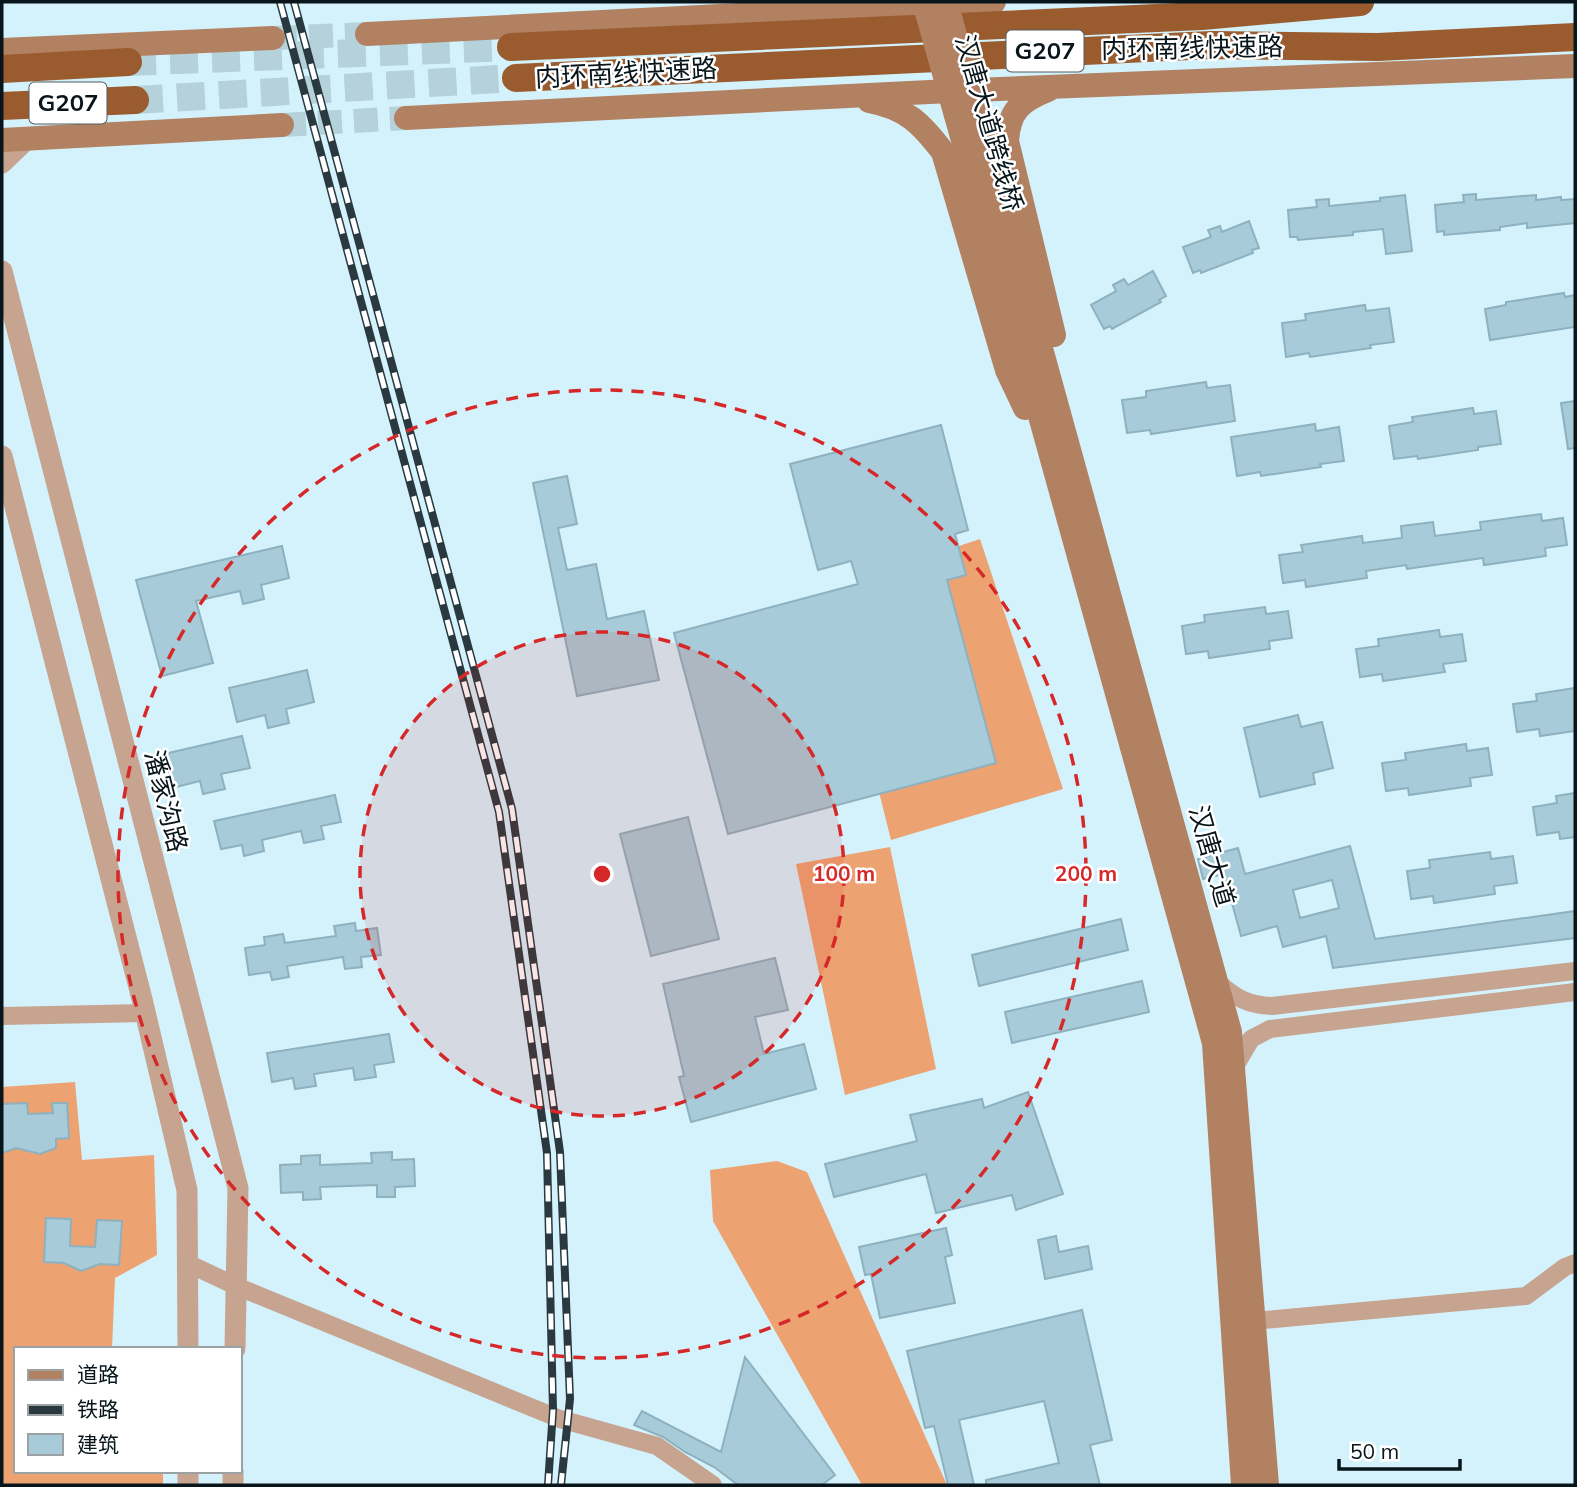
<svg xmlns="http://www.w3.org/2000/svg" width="1577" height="1487" font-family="Mulish,'Noto Sans SC',sans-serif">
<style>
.forest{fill:#eda272}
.building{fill:#a7cbd8;stroke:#8db1be;stroke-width:2;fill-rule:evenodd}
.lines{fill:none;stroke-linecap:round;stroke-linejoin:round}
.secondary-tunnel{stroke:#b5d1da;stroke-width:24;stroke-dasharray:24 12;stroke-linecap:butt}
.trunk-tunnel{stroke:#b5d1da;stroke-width:28;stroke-dasharray:28 14;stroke-linecap:butt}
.minor{stroke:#c6a490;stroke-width:18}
.tertiary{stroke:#c6a490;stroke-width:21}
.secondary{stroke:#b18162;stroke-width:24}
.trunk{stroke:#9a5c2f;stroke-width:28}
.rail-casing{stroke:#29393f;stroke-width:8}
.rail{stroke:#fff;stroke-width:5;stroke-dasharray:16;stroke-linecap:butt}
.secondary-bridge{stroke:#b18162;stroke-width:24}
.ring{fill:none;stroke:#d62828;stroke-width:3.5;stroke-dasharray:12 9}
.labels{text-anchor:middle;stroke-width:5;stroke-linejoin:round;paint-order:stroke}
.shield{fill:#fff;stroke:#525b5f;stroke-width:2}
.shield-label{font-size:24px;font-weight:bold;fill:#08151a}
.street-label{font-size:26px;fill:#08151a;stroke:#fff}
.centre{fill:#d62828;stroke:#fff;stroke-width:3.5}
.ring-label{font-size:21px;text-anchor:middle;font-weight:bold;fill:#d62828;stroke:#fff;stroke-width:5;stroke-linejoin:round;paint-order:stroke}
</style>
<rect width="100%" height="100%" fill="#d4f2fc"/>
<!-- forest -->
<path class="forest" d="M980,539L1063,789L891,840L877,784L920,559Z
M890,847L936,1069L845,1095L796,864Z
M75,1082L82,1160L154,1155L157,1255L115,1278L112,1349H16V1471H163V1485H2V1087Z
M777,1161L807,1172L947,1485H862L713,1221L710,1170Z"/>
<!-- building -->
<path class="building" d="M1476,194V200L1536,195V200L1561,197V200L1575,199V223L1527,228V223L1500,227V230L1444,235V231L1437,232L1435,205L1464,202L1463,195Z
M1405,195L1412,251L1386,254L1383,229L1353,232V235L1298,240L1297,237H1290L1288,210L1317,207L1316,200L1329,199V206L1380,201V198Z
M1249,221L1259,248L1252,250L1253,253L1201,273L1200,270L1193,273L1183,247L1211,237L1208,230L1220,226L1222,232Z
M1153,271L1166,296L1159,300L1161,302L1112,329L1110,326L1104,329L1091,305L1116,291L1113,285L1124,279L1128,285Z
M1564,293L1565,297L1575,295V327L1490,340L1485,309L1506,305V302Z
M1365,305L1366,311L1389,308L1394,342L1370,345L1371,348L1310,357L1309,353L1286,357L1282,323L1306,320L1305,314Z
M1206,382L1207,388L1230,385L1235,421L1151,434L1150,430L1127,433L1122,400L1146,397V391Z
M1575,401V448L1568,449L1561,403Z
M1473,408L1474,414L1496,411L1501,444L1478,447V450L1418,459L1417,456L1394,459L1389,426L1413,422L1412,417Z
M1315,424L1316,431L1339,427L1344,461L1320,464L1321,467L1261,476L1260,472L1237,476L1231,437Z
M941,425L968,530L955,534L966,575L947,580L996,763L728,834L674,633L858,584L851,561L818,570L790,464Z
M567,476L577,524L558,528L567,570L596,564L607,619L644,611L659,680L577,696L533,483Z
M1541,514L1542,521L1563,518L1567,545L1545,548L1546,556L1484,565L1483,558L1407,569L1406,565L1366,571L1367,578L1306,587L1305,580L1283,583L1279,555L1303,552L1301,545L1362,536L1363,543L1402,538L1401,526L1433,522L1435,536L1481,530L1480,522Z
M282,546L289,578L261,585L264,599L243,604L240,591L196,601L213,663L162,676L136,580Z
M1265,607L1266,614L1288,611L1292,638L1269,641L1270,649L1209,658L1208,651L1186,654L1182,626L1205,622L1204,615Z
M1439,630L1440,637L1462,634L1466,661L1443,664L1445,672L1383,681L1382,674L1360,677L1356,649L1379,646L1378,639Z
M307,670L314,702L286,709L289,723L268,728L265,715L237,722L229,688Z
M1575,688V731L1540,736L1539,729L1517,732L1513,704L1537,701L1536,694Z
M1298,715L1301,727L1322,722L1333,768L1313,773L1315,784L1260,797L1244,728Z
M242,736L250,768L221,774L225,789L203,794L200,781L172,788L164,754Z
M1466,744L1467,751L1488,748L1492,775L1470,778L1471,786L1409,795L1408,788L1386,791L1382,763L1406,760L1405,753Z
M1575,793V837L1560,839L1559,832L1537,835L1533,807L1557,803L1556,796Z
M335,795L341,822L321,826L324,839L304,843L301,831L262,840L264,851L244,856L242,845L221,849L214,821Z
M688,817L719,939L651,956L620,834Z
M1350,846L1375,939L1575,911V938L1333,968L1326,936L1283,947L1277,926L1241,936L1224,874L1203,879L1198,859L1238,848L1245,874ZM1332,880L1339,908L1300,918L1293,890Z
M1490,852L1491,859L1513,856L1517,883L1494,886L1495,894L1434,903L1433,896L1411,899L1407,871L1430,868L1429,860Z
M1121,919L1128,950L979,986L972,955Z
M355,923L356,931L377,928L381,955L361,957L362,967L345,969L343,957L287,966L289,977L272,980L270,972L249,975L245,948L265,945L264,937L283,934L285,943L336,936L334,926Z
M775,958L788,1010L755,1017L764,1054L804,1044L816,1089L691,1122L679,1077L684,1076L663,984Z
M1142,981L1149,1012L1012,1043L1005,1012Z
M389,1034L394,1062L374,1065L376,1077L355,1080L353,1068L314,1074L316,1086L295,1089L293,1078L272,1082L267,1053Z
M1028,1092L1063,1194L1016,1210L1012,1195L936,1213L926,1174L834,1197L825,1164L917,1141L910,1115L982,1099L984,1108Z
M27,1103L28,1114L53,1113L52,1103H67L69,1138L56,1139V1148L40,1154L16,1148L2,1153V1104Z
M392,1152V1160L414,1159L415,1186L395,1187V1197H377V1185L320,1187L321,1199L303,1200V1192L281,1193L280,1165L301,1164V1156L320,1155V1165L372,1163L371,1153Z
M46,1218L71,1219L70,1246L95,1247L97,1220L122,1221L119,1265L100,1264L81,1271L64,1263L44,1262Z
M946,1228L952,1255L945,1257L955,1303L880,1318L871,1274L865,1275L859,1247Z
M1056,1236L1059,1252L1088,1246L1092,1269L1045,1279L1038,1240Z
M1082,1310L1112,1440L1090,1445L1100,1485H986V1480L1059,1463L1044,1401L959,1420L974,1485H948L934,1426L925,1428L907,1351Z
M745,1357L835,1475L822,1485H738L714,1467L685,1452L663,1437L634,1425L642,1411L721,1452Z"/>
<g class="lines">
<!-- secondary-tunnel -->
<path class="secondary-tunnel" d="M273,38L367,34
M282,125L406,118"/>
<!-- trunk-tunnel -->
<path class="trunk-tunnel" d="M128,62L511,47
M135,100L516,78"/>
<!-- minor -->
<path class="minor" d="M1218,982C1235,998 1248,1005 1272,1006L1575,971
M2,1016L145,1013
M1233,1070L1251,1039L1270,1029L1575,992
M187,1263L236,1286L560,1419L657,1446L713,1485
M1253,1321L1526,1296L1565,1267L1575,1263"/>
<!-- tertiary -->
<path class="tertiary" d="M2,163L27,139
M2,271L238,1188L235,1349
M2,456L142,999L187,1190L188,1349
M188,1471V1485
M233,1485V1471"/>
<!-- secondary -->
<path class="secondary" d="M367,34L994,2
M2,50L273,38
M1048,90C1021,101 1009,110 1007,141L1054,335
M869,101C906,108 921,123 943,152L1007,370L1025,408
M406,118L950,91L1575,66
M2,140L282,125
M1016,258L1230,1032L1267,1485
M997,261L1214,1043L1243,1485"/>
<!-- trunk -->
<path class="trunk" d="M511,47L1202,16L1360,2
M2,69L128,62
M516,78L1211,45L1378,47L1575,37
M2,106L135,100"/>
<!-- rail casing -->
<g class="rail-casing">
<path id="rail" d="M280,2L499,812L547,1153L553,1410L548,1485
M294,2L512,809L560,1152L570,1399L561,1485"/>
</g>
<!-- rail -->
<use href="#rail" class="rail"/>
<!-- secondary-bridge -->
<path class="secondary-bridge" d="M924,2L997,261
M946,2L1016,258"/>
</g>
<!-- distance rings -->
<circle cx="602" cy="874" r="242" fill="#d62828" fill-opacity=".12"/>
<g class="ring">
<circle cx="602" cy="874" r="242"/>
<circle cx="602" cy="874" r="484"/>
</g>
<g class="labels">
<!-- shield labels -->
<g class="shield">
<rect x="1006.5" y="30.5" width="77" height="41" rx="5"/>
<rect x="29.5" y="82.5" width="77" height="41" rx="5"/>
</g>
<g class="shield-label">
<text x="1045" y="59">G207</text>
<text x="68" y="111">G207</text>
</g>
<!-- street labels -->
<g class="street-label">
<text transform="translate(1192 48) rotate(-1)" y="9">内环南线快速路</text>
<text transform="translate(626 73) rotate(-3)" y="9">内环南线快速路</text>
<text transform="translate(989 123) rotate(74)" y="9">汉唐大道跨线桥</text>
<text transform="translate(166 801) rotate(76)" y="9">潘家沟路</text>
<text transform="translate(1212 856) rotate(74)" y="9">汉唐大道</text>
</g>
</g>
<circle cx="602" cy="874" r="10" class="centre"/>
<g class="ring-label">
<text x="844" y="881">100 m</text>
<text x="1086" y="881">200 m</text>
</g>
<!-- border -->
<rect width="1577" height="1487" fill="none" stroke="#08151a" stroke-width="7"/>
<!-- legend -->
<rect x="14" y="1347" width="228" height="126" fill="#ffffff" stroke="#9ca1a3" stroke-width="2"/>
<rect x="28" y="1370" width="35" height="10" fill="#b18162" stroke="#9ca1a3" stroke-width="2"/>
<text x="77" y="1382" font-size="21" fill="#08151a">道路</text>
<rect x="28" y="1405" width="35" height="10" fill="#29393f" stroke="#9ca1a3" stroke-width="2"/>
<text x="77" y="1417" font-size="21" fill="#08151a">铁路</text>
<rect x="28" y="1434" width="35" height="21" fill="#a7cbd8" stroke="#9ca1a3" stroke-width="2"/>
<text x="77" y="1452" font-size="21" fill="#08151a">建筑</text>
<!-- scale -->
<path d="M1339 1459v10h121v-10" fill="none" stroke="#08151a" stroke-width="3.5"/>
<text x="1350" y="1459" font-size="21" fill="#08151a" stroke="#ffffff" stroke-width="5" paint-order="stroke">50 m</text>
</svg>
